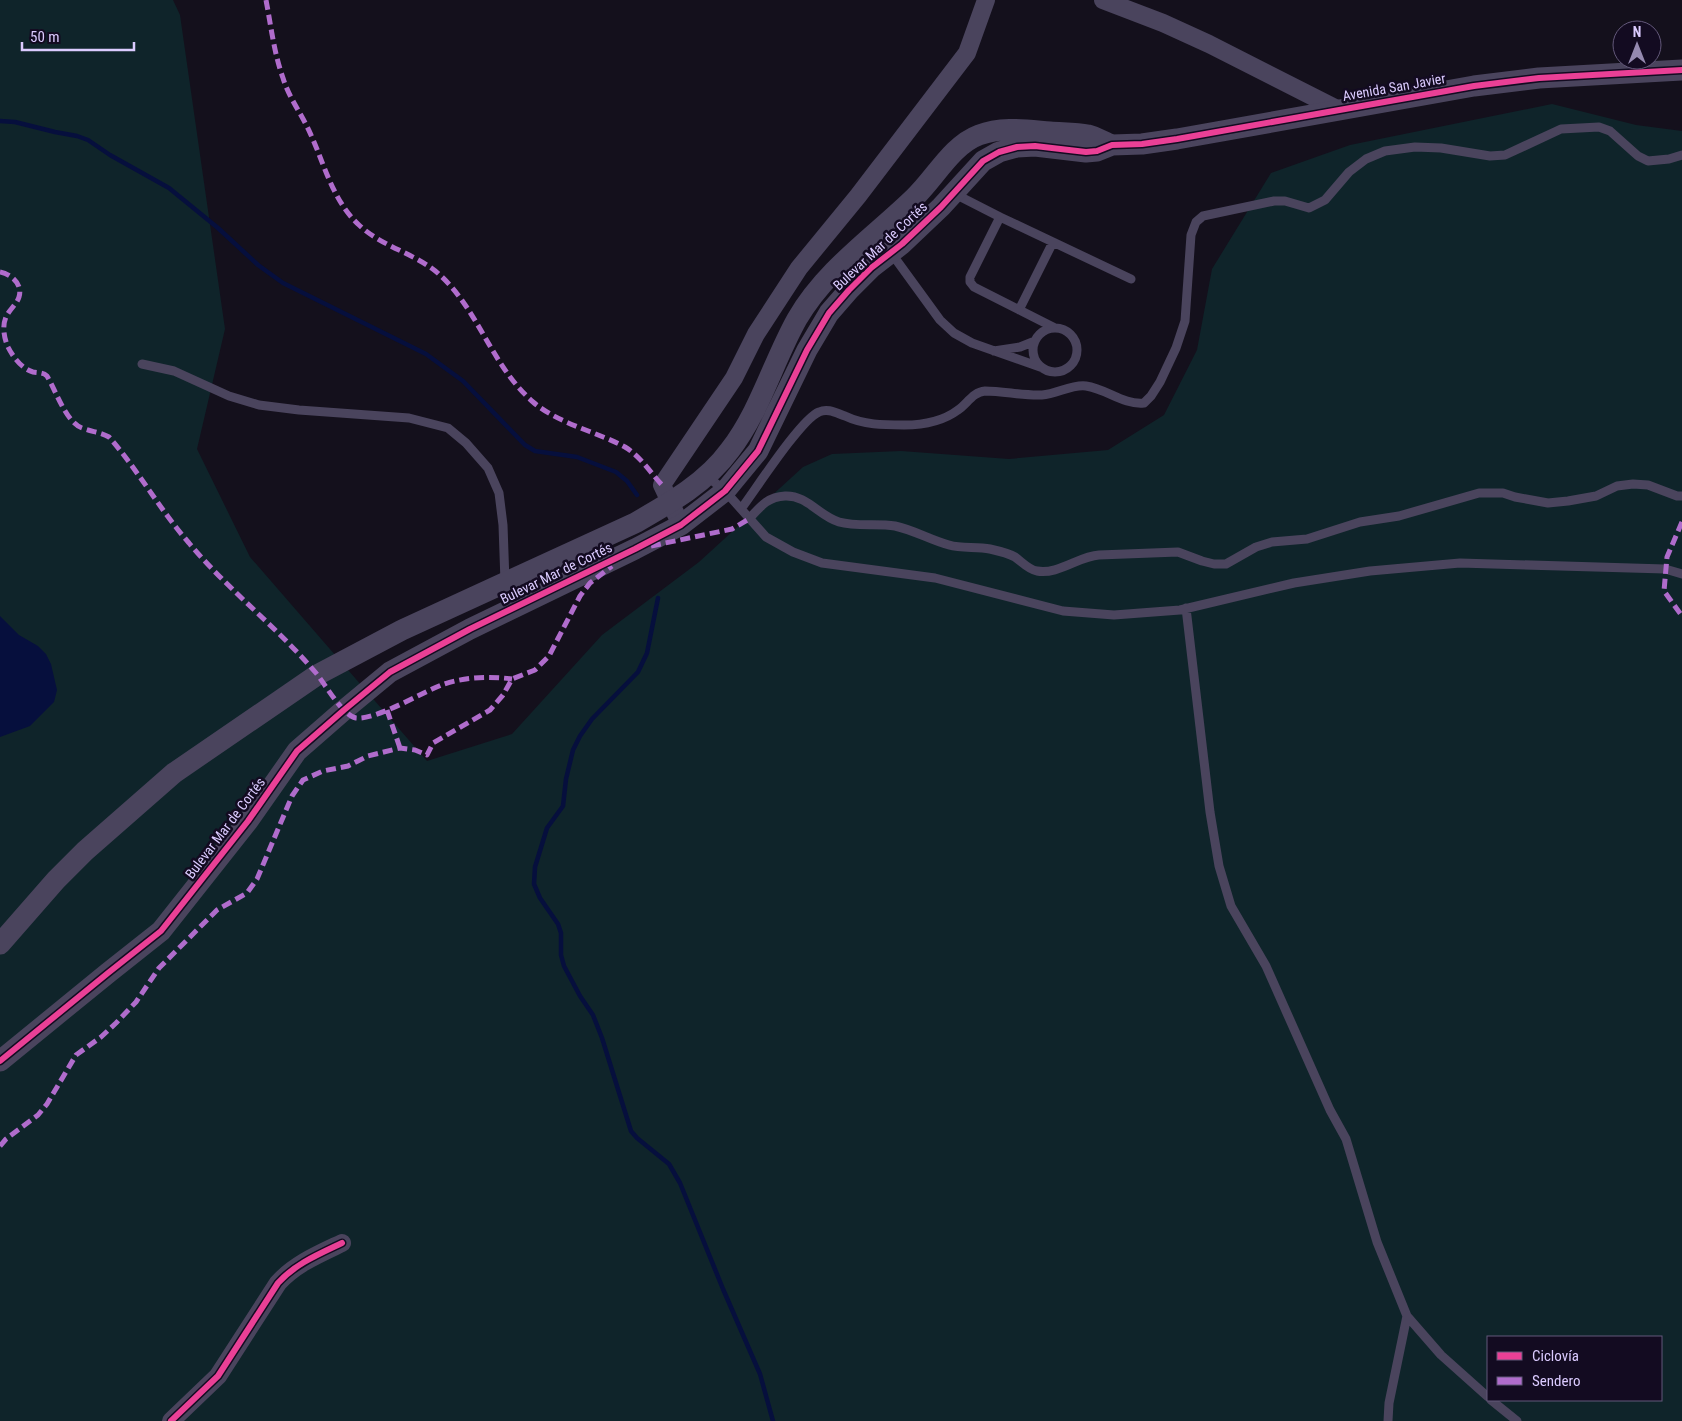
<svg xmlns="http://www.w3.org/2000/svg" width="1682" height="1421" font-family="'Roboto Condensed',sans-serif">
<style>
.green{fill:#0f242a;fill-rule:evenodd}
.water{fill:#060f3d}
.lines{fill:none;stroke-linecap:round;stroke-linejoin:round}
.stream{stroke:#060f3d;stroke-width:4.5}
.service{stroke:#4a445d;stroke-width:9}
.minor{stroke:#4a445d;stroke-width:18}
.tertiary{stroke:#4a445d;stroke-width:21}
.quiet{stroke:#b06ccc;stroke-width:5;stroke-dasharray:10 5;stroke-linecap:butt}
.cycleway-casing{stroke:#130b21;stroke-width:9}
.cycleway{stroke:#ea4096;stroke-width:6}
.labels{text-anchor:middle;stroke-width:5;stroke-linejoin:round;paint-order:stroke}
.street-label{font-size:14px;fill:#dbcbff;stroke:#130b21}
</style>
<rect width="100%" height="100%" fill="#14101c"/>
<!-- green -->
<path class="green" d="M0,0H173L180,15L225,329L197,449L250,557L427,761L512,734L602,635L699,562L803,467L832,454L901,451L1009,459L1108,450L1164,415L1197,350L1212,269L1271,173L1350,145L1552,104L1636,125L1682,131V1421H0ZM1488,1337H1661V1400H1488Z"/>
<!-- water -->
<path class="water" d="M0,616L19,635L38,646L46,654L51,664L57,690L54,702L30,726L0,737Z"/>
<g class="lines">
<!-- stream -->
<path class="stream" d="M0,121L15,122L55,132L77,136L88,140L110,155L169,188L218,228L258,265L283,283L426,354L463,381L525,445L535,451L577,457L616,472L627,481L637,495
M658,598L647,653L638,672L592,719L580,736L573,750L566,779L563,806L547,828L535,867L534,884L540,898L558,924L561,933V955L564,966L580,996L593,1015L602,1038L631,1131L637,1138L669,1164L680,1183L723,1289L760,1374L773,1421"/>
<!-- service -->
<path class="service" d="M953,193L1000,217L970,277V282L974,287L1055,328
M1000,217L1131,279
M876,232L940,320L954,333L972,343L1043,368
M1019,310L1053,242
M1033 350a22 22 0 1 1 44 0a22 22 0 1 1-44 0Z
M994,351L1020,347L1035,341
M142,364L174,371L229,396L259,405L299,410L409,418L448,428L466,443L488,468L499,493L503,525L505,582
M707,476L725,491L766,537L793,552L822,563L935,578L1063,611L1114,615L1180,610L1294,583L1370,571L1460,563L1665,569L1682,574
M741,509C756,489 801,419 819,412C828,408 836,413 845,416C864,425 883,425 904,425C923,425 942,422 958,410C967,404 973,392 985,391C1004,391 1023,396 1042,395C1057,394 1072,384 1086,386C1107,389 1123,405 1144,403L1151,396L1160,382L1176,348L1185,321L1191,235L1196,222L1203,216L1274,201H1285L1309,208L1325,200L1349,172L1366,159L1385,151L1415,147L1441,148L1490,156L1505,155L1561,129L1599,127L1610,131L1638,156L1648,161L1669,159L1682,155
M749,519C760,507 767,497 785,496C807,495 819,516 839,522C857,527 877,523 895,526C914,530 930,540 949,545C962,549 977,546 990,549C999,551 1008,553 1015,557C1022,562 1029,570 1037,571C1058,575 1079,556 1099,555L1178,552L1202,561L1214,564H1226L1256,547L1272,542L1307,539L1360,522L1399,516L1479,493H1503L1515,497L1548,503L1568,501L1596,496L1617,486L1633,484L1648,485L1677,496H1682
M1186,608L1210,812L1219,866L1231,906L1266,966L1330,1110L1346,1139L1377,1242L1407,1316L1441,1355L1488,1397
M1491,1400L1517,1421
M1388,1421L1389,1403L1407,1316"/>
<!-- minor -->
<path class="minor" d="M1103,0L1163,23L1209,44L1339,110
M681,525L662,485L734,378L756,334L799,268L858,196L967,53L986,0
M171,1421L218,1376L278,1283C295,1264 319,1254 342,1243"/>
<!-- tertiary -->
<path class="tertiary" d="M0,944L56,880L85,851L174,773L317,675L402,630L635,523C670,503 706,483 730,450C760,411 773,362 797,319C826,269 874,237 915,197C935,178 952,145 979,135C1002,126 1026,130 1050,132C1062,133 1076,133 1088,135C1096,137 1104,142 1112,145
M0,1061L108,973L161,931L248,821L297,751L344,710L390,672L470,629L635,549L681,525L725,491L758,451L807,350L829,313L849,290L871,268L902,244L941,207L983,161L999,152L1017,147L1035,146L1086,152L1097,151L1112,145L1142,144L1177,139L1474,86L1539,78L1682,70"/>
<!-- quiet -->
<path class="quiet" d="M266,0C271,26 274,53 283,78C289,98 303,116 311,135C325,166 333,201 359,225C383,248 419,254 442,277C479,312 492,366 533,402C559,424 595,431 625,447C640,456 650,472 662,485
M0,272C11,274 23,284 19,297C17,304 9,310 6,317C2,326 4,338 8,347C13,357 22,369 33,372C38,373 43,372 47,376C56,391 66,422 82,428C92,432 100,432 109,437C138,470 160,510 189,543C228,590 277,627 316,673C325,684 343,716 356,718C377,720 422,692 444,684C466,677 489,676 512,679
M1682,522L1667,557L1664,591L1682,616
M651,546L732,529L749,519
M387,710L400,748
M0,1146L6,1139L38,1115L47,1104L76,1055L101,1037L116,1023L136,1002L159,968L217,910L247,893L257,879L292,796L303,780L323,771L348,766L368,756L400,748L415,750L427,755L433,743L490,710L503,695L512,679L535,670L549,656L580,596L590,583L612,566"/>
<!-- cycleway casing -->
<g class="cycleway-casing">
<path id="cycleway" d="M0,1061L108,973L161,931L248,821L297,751L344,710L390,672L470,629L635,549L681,525L725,491L758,451L807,350L829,313L849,290L871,268L902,244L941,207L983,161L999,152L1017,147L1035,146L1086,152L1097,151L1112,145L1142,144L1177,139L1474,86L1539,78L1682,70
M171,1421L218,1376L278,1283C295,1264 319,1254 342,1243"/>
</g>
<!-- cycleway -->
<use href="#cycleway" class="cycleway"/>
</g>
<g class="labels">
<!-- street labels -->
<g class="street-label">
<text transform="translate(1394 87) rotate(-10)" y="5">Avenida San Javier</text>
<text transform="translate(880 246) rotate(-43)" y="5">Bulevar Mar de Cortés</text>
<text transform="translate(556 573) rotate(-26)" y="5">Bulevar Mar de Cortés</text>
<text transform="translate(225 828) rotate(-53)" y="5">Bulevar Mar de Cortés</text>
</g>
</g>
<!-- legend -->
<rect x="1487" y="1336" width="175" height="65" fill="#130b21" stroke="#63587a"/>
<rect x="1497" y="1352" width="25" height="8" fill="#ea4096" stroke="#63587a"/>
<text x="1532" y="1361" font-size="15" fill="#dbcbff">Ciclovía</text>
<rect x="1497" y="1377" width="25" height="8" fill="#b06ccc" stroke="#63587a"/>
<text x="1532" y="1386" font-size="15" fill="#dbcbff">Sendero</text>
<!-- north arrow -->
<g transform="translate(1637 45)"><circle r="24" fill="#130b21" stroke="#63587a"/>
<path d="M0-4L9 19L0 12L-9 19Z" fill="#958ab0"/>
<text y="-8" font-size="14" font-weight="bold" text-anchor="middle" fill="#dbcbff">N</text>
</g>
<!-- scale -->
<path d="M22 42v8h112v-8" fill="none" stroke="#dbcbff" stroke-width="2.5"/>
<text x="30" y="42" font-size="15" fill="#dbcbff" stroke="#130b21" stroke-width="4" paint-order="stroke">50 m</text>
</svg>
